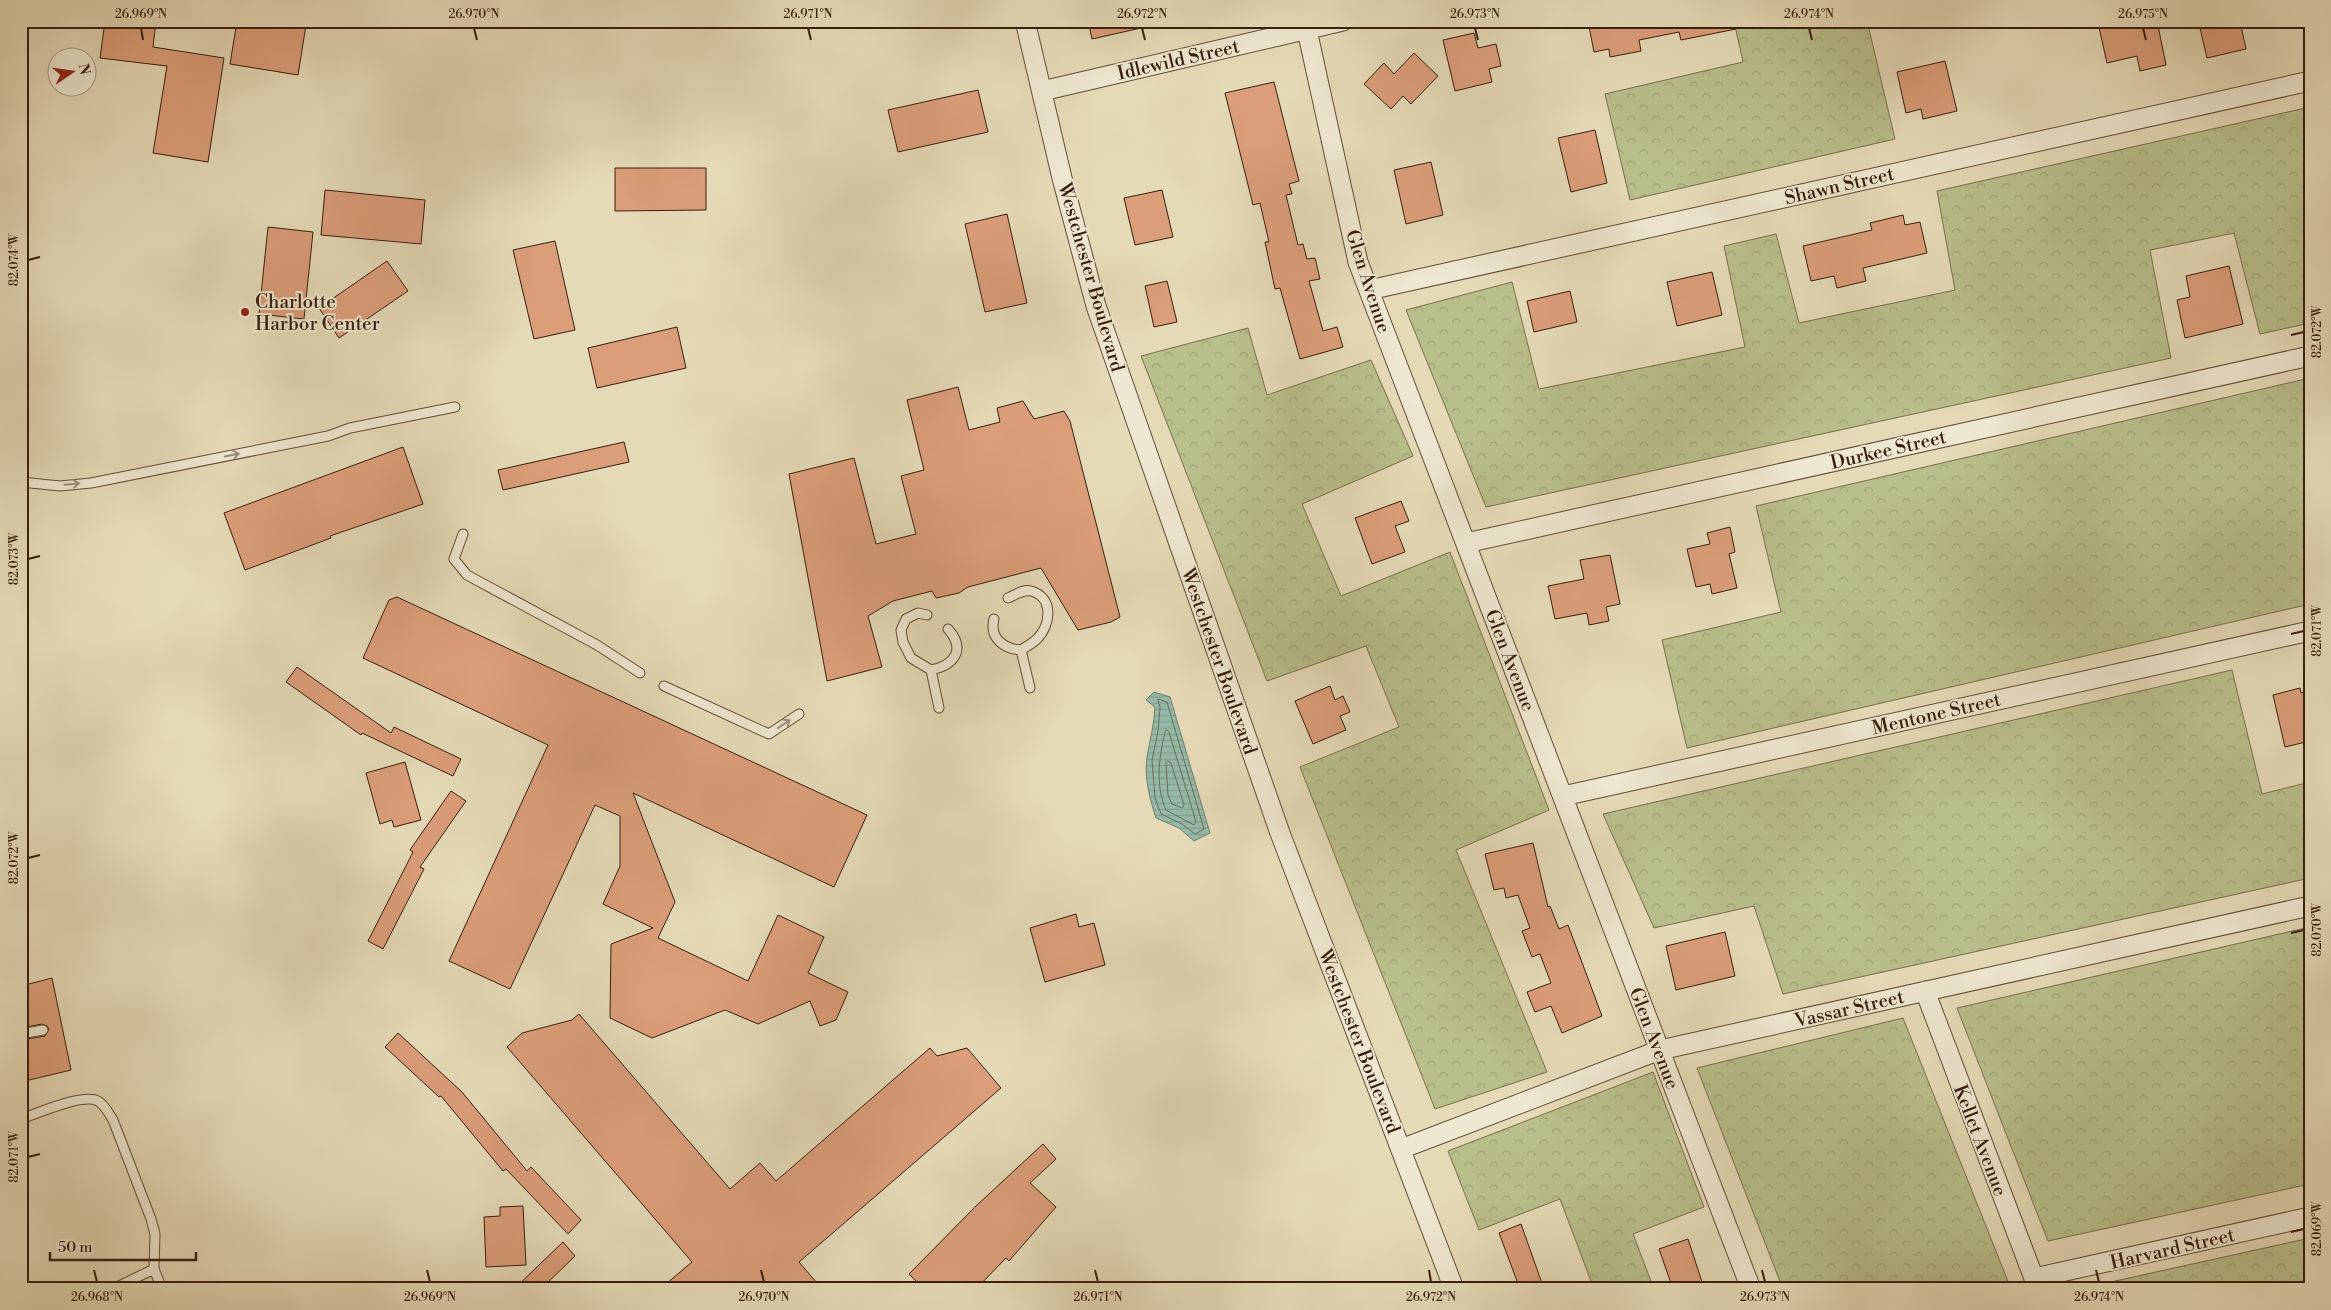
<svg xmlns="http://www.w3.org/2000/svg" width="2331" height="1310" font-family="'Libre Bodoni',serif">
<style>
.forest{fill:url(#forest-crowns);stroke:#786e4d}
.water{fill:url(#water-rules);stroke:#717c6c}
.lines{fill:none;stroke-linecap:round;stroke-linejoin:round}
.shore{stroke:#686c5c;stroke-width:1}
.building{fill:#db9e7b;stroke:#381e0e}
.lane-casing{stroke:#634d38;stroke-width:11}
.street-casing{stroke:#634d38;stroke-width:21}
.lane{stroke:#eee7d1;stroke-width:9}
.street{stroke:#eee7d1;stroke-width:19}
.oneway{stroke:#9c8d79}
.ticks{fill:none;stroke:#381e0e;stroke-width:2}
.poi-dot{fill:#8f2418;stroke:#eee7d1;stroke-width:2}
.labels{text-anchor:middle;stroke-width:4;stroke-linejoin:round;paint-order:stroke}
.street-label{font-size:19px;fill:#381e0e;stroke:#eee7d1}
.poi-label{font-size:19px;fill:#381e0e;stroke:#eee7d1;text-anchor:start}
.neatline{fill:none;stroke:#381e0e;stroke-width:2}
.ticks-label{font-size:12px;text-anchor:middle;fill:#381e0e}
</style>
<defs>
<pattern id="forest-crowns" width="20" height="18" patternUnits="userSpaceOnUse" patternTransform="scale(1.25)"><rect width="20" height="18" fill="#b8be8c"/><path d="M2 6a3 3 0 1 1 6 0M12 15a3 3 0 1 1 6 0" fill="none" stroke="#9fa378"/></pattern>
<pattern id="water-rules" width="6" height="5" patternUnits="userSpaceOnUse" patternTransform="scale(1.25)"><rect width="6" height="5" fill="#97bbaa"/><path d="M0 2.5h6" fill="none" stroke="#83a091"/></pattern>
</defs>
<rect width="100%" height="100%" fill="#e5dab8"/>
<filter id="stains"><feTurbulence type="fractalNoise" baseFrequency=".004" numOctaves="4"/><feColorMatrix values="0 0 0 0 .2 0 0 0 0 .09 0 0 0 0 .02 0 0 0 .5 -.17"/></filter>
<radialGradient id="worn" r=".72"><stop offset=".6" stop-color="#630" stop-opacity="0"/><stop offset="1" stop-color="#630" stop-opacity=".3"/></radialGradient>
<!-- forest -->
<path class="forest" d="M1734,21H1867L1895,139L1630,200L1605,94L1743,62Z
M2310,107V323L2260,334L2234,233L2150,250L2171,358L1486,507L1406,310L1512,282L1539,389L1745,347L1724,246L1776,234L1799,323L1955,290L1937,191Z
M1248,328L1267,395L1371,360L1413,456L1302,504L1341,596L1450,552L1549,810L1456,850L1547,1072L1435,1109L1300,767L1399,727L1366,646L1267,681L1141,356Z
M2310,378V604L1687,748L1662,640L1781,612L1756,506Z
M2232,670L2262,794L2310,782V878L1783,994L1754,906L1654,928L1603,814Z
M2310,927V1184L2048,1241L1957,1008Z
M1903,1018L2011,1289H1783L1697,1068Z
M1653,1072L1704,1207L1633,1234L1654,1289H1594L1560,1199L1479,1230L1448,1151Z
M2310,1238V1289H2079Z"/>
<!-- water -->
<path class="water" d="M1154,692L1170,697L1210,833L1194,841L1179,828L1156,818C1150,800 1144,777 1147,757C1150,740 1154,725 1155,707L1146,700Z"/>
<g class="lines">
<!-- shore -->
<path class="shore" d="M1158,699L1167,702L1204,829L1195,834L1182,824L1161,814L1155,798L1152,760L1158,731L1160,708Z
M1167,730L1169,732L1196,822L1194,825L1166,810C1155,785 1159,757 1165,732Z
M1168,761L1171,763L1184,805L1182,808L1172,804L1168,795L1166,763Z"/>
</g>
<!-- building -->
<path class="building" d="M105,21H156L153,47L224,58L208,162L153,153L167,66L100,58Z
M237,21H282L306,25L298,75L230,64Z
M1088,21H1140L1141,28L1092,39Z
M1588,21H1736V29L1681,40L1679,32L1639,40L1641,51L1610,57L1609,49L1594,52Z
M2108,21H2157L2166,65L2140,71L2137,56L2107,63L2098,23Z
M2207,21H2240L2246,49L2207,58L2200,28L2208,26Z
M1474,33L1478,48L1496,44L1501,66L1489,69L1492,82L1455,91L1443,40Z
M1414,53L1438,76L1411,104L1403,96L1391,109L1364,84L1384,63L1394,74Z
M1945,61L1957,111L1923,119L1921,109L1906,113L1897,72Z
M1274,82L1299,181L1289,184L1292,194L1286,195L1298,245L1303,244L1307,259L1315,258L1320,279L1309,281L1323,331L1337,327L1343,347L1300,359L1280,288L1275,289L1265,242H1269L1260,203L1253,205L1225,93Z
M978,90L988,132L898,152L888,110Z
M1595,130L1607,183L1571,192L1558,138Z
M1431,162L1443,215L1406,224L1394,170Z
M615,168H706V210L615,211Z
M325,190L425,200L421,244L321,235Z
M1162,190L1173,237L1135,245L1124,198Z
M1007,214L1027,303L985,312L965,224Z
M1903,215L1905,225L1920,222L1927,253L1863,268L1866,281L1837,288L1834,276L1811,281L1803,246L1872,230L1870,223Z
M268,227L313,232L304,319L259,314Z
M555,241L575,330L534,339L513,250Z
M387,261L408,291L339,338L319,308Z
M2229,266L2243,324L2185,338L2177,300L2190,297L2186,276Z
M1712,272L1722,315L1677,326L1667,282Z
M1167,281L1177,322L1154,327L1145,286Z
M1570,291L1577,322L1534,332L1527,301Z
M677,327L686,368L597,388L588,348Z
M958,387L969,430L1000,422L997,408L1023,401L1034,419L1064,411L1070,421L1120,617L1111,622L1078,630L1041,568L968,587L959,593L936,598L932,591L893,601L868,616L882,667L827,681L789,474L854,458L876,544L916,534L901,476L924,470L907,400Z
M624,442L629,462L503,490L498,470Z
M403,447L423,504L330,536L331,538L245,570L224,513Z
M1401,501L1409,521L1395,526L1405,552L1372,564L1355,518Z
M1730,527L1735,552L1729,554L1737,588L1712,594L1710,584L1696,587L1687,549L1710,544L1707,533Z
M1610,555L1620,604L1606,607L1609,621L1589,625L1587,613L1555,619L1548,586L1584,579L1580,560Z
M397,597L867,815L834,887L633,793L675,902L658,938L748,981L778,915L824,937L808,973L848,992L836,1020L820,1026L810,1001L758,1024L725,1010L652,1038L610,1018L611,944L653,928L603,904L620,866V816L595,805L510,989L449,961L548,745L363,658L389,600Z
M297,667L391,733L394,727L461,759L453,776L362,733L361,735L286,682Z
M1330,686L1335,700L1343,696L1350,712L1340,716L1346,730L1313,744L1295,701Z
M2300,688L2301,693L2310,691V741L2285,747L2273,695Z
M405,762L421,820L394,827L392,820L380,824L366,773Z
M451,791L466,801L420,867L424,869L383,949L368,941L413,852L410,850Z
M1533,843L1548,907L1550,906L1559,929L1568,925L1602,1016L1562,1033L1551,1006L1535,1012L1527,992L1551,983L1540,954L1532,957L1522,931L1530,928L1518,895L1506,898L1504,888L1494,890L1485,854Z
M1076,914L1079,927L1094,923L1105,965L1045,982L1030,928Z
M1725,932L1735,976L1676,990L1666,946Z
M52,978L71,1070L21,1082V1040L45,1036L49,1029L47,1026L42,1024L21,1028V986Z
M579,1014L730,1189L760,1163L776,1181L930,1048L937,1056L967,1048L1001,1088L799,1262L822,1289H660L692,1262L507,1047L522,1033L572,1020Z
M398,1033L462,1092L527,1171L531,1167L581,1220L568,1234L506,1169L503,1171L441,1096L439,1097L385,1047Z
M1043,1144L1056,1159L1030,1183L1056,1207L1009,1261L1006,1258L976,1289H924L909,1274L976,1206Z
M523,1206L526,1265L486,1267L484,1217L500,1216V1207Z
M1521,1224L1544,1289H1520L1499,1233Z
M1688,1239L1703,1285L1691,1289H1673L1659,1249Z
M563,1242L575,1256L541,1289H514Z"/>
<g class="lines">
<!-- lane casing -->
<g class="lane-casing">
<path id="lane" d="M21,482L60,486L91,483L328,436L350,428L455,407
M463,534L454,559L467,575L597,645L640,673
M1008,598C1015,595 1023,589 1031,591C1054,597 1051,625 1037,639C1033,643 1026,647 1021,650L1030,688
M927,615L918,613L906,619L901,630L903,642L911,658L931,670
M994,619C989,638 1004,649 1021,650
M664,686L769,734L799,714
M939,708L931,670C955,665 966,649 948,629
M21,1034L43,1030
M21,1119C38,1113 83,1093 98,1101C105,1105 109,1114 113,1120L151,1219L155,1234L154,1269
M113,1289L154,1269L162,1289"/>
</g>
<!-- street casing -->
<g class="street-casing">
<path id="street" d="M1025,21L1062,178L1096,306L1280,833L1454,1289
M1305,21L1358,262L1751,1289
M1042,91L1343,21
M1369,290L2310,81
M1466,543L2310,356
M1563,796L2310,631
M1925,991L2038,1289
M1401,1149L1660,1050L2310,906
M2034,1278L2310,1217"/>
</g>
<!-- lane -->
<use href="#lane" class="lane"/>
<!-- street -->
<use href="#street" class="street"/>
</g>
<!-- one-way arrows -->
<defs><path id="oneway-shaft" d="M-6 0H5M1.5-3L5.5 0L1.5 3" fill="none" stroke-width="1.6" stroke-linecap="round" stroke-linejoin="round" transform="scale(1.25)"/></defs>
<g class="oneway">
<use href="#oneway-shaft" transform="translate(232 455) rotate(-11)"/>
<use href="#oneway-shaft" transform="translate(72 484) rotate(-5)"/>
<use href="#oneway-shaft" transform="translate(784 724) rotate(-34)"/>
</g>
<!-- ticks -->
<path class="ticks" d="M141,28L143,40M474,28L477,40M808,28L811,40M1142,28L1145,40M1475,28L1478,40M1809,28L1812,40M2143,28L2146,40M28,260L40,257M2291,335L2304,332M28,559L40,556M2291,634L2304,631M28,858L40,855M2291,933L2304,930M28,1157L40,1154M2291,1232L2304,1229M94,1270L97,1282M427,1270L430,1282M761,1270L764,1282M1095,1270L1098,1282M1429,1270L1431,1282M1762,1270L1765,1282M2096,1270L2099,1282"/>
<!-- markers -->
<circle class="poi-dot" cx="245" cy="312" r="5"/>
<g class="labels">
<!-- street labels -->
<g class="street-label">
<text transform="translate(1178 59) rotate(-13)" y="7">Idlewild Street</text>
<text transform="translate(1839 185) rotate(-13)" y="7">Shawn Street</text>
<text transform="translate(1092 277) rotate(74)" y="7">Westchester Boulevard</text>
<text transform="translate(1369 281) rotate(72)" y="7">Glen Avenue</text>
<text transform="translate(1888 449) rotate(-13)" y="7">Durkee Street</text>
<text transform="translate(1511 660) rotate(69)" y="7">Glen Avenue</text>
<text transform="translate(1220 661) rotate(71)" y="7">Westchester Boulevard</text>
<text transform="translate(1936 713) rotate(-13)" y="7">Mentone Street</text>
<text transform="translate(1849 1008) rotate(-13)" y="7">Vassar Street</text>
<text transform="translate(1655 1038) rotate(69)" y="7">Glen Avenue</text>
<text transform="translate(1360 1041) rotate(69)" y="7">Westchester Boulevard</text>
<text transform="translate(1981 1140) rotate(69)" y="7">Kellet Avenue</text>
<text transform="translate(2172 1248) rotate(-13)" y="7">Harvard Street</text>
</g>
<!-- poi labels -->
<g class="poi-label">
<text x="255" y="308">Charlotte<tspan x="255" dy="22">Harbor Center</tspan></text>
</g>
</g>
<!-- margin -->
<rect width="2331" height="1310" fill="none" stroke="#e5dab8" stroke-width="55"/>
<!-- north arrow -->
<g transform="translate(72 72) rotate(77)"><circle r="24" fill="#eee7d1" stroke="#a59783"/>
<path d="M0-4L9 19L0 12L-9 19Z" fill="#8f2418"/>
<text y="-8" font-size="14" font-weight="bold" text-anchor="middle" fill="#381e0e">N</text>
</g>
<!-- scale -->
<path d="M50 1252v8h146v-8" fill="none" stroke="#381e0e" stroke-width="2.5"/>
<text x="58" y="1252" font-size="15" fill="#381e0e" stroke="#eee7d1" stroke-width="4" paint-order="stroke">50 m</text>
<rect x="28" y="28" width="2276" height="1254" class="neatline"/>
<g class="ticks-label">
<text x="141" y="18">26.969°N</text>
<text x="474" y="18">26.970°N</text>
<text x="808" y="18">26.971°N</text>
<text x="1142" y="18">26.972°N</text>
<text x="1475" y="18">26.973°N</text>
<text x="1809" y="18">26.974°N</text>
<text x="2143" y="18">26.975°N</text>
<text transform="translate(14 260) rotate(-90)" y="4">82.074°W</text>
<text transform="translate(2317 332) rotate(-90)" y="4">82.072°W</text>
<text transform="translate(14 559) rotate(-90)" y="4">82.073°W</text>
<text transform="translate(2317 631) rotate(-90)" y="4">82.071°W</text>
<text transform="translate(14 858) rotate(-90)" y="4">82.072°W</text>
<text transform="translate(2317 930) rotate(-90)" y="4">82.070°W</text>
<text transform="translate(14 1157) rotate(-90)" y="4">82.071°W</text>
<text transform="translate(2317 1229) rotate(-90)" y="4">82.069°W</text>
<text x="97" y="1301">26.968°N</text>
<text x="430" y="1301">26.969°N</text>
<text x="764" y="1301">26.970°N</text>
<text x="1098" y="1301">26.971°N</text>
<text x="1431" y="1301">26.972°N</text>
<text x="1765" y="1301">26.973°N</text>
<text x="2099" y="1301">26.974°N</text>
</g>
<rect width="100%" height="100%" filter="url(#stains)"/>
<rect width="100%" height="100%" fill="url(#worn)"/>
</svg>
